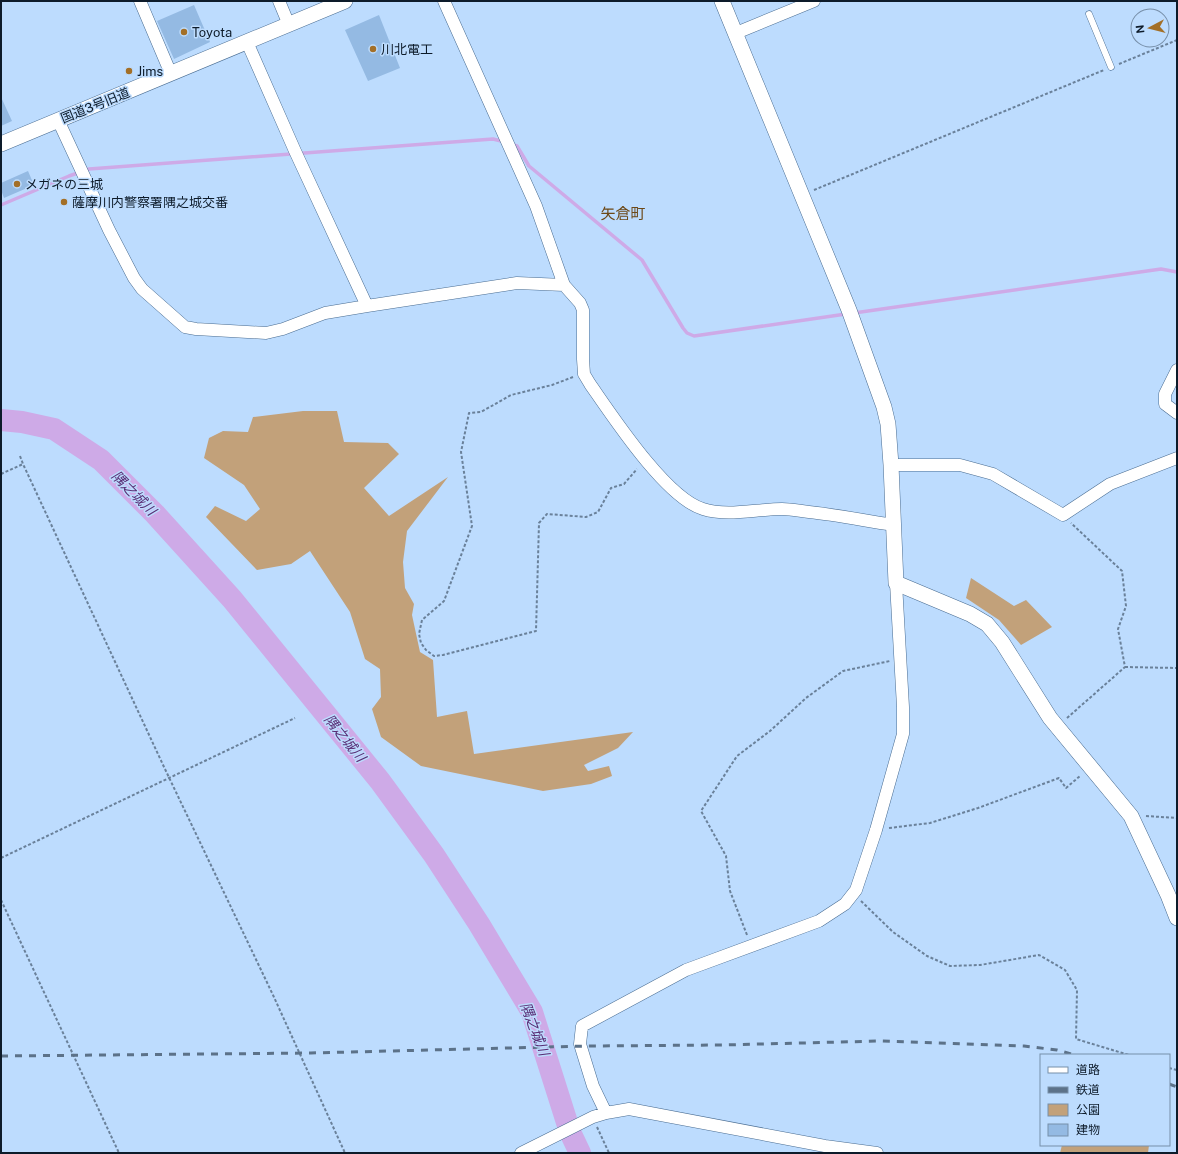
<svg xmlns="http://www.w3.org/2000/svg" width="1178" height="1154" font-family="'Public Sans','Noto Sans JP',sans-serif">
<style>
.green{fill:#c2a17a}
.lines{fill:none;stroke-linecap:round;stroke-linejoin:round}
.stream{stroke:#ceaae7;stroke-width:3.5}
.river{stroke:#ceaae7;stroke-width:22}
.building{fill:#94bae3}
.service-casing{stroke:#496c91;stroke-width:7}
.minor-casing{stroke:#496c91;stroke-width:13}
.tertiary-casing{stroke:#496c91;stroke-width:16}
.path{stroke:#6a819a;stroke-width:2;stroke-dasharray:3 2;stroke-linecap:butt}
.service{stroke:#fff;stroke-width:6}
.minor{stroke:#fff;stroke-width:12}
.tertiary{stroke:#fff;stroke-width:15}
.rail{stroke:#5c7289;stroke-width:3;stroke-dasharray:7 7;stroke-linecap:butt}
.poi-dot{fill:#a36f27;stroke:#bddcfe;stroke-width:1.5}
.labels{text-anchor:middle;stroke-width:3;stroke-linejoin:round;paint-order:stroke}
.poi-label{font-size:13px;fill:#0d1b2a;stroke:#bddcfe;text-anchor:start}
.street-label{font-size:13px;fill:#0d1b2a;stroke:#bddcfe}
.water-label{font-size:14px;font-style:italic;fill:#5a2d75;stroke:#bddcfe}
.quarter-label{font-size:15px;fill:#6c4817;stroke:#bddcfe}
</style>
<rect width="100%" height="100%" fill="#bddcfe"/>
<!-- green -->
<path class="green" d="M303,411H337L344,442L388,443L399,454L364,488L389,516L448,477L407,531L403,562L405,588L414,604L412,615L420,652L433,660L437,717L467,711L474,754L633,732L618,748L584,765L588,771L609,766L612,776L591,784L543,791L421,766L381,737L372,709L381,697L380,669L365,659L350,612L310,551L291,564L257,570L206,517L215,506L246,521L260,509L244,485L204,458L209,438L223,431L248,432L253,417Z
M971,578L1014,606L1026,600L1052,627L1021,645L999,620L966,598Z
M1062,1145H1149L1148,1153H1060Z"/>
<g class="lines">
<!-- stream -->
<path class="stream" d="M511,144L517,146L529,166L642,260L683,328L687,333L694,336L846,314
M1,205L69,176L89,169L493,139L505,142
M854,313L1161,269L1177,272"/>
<!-- river -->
<path class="river" d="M1,420L22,422L54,429L101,460L155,514L232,599L380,781L434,855L479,924L532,1012L570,1132L580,1153"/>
</g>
<!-- building -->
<path class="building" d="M194,5L210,42L174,59L157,21Z
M379,15L400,68L368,81L345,30Z
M1,97L12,121L1,126Z
M28,171L34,185L4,198L1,190V183Z"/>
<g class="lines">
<!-- service casing -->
<g class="service-casing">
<path id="service" d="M1089,14L1111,67"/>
</g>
<!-- minor casing -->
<g class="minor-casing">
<path id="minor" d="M140,1L171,74
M279,1L289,25
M444,1L536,206L564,285L580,303L583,310V359L584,374L590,384C613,417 666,498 703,509C728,517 756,509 782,509C791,509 800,511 809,512C838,515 866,521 894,525
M736,33L814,1
M247,42L295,151L367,306
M58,120L109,230L134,278L142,289L185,327L196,329L266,333L283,329L325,313L367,306L517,283L564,285
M1177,370L1165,394V404L1177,413
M891,465H960L993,474L1063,515L1110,484L1177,458
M606,1113L593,1086L580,1044L582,1026L686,970L819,921L845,904L856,890L876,830L903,734V707L896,583
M521,1153L593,1117L606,1113L629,1109L825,1146L877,1153"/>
</g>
<!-- tertiary casing -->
<g class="tertiary-casing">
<path id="tertiary" d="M722,1L849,310L884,407L888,424L891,465L896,583L970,614L987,624L1002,642L1050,718L1131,816L1168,895L1177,918
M1,144L345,1"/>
</g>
<!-- path -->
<path class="path" d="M1119,64L1177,40
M814,190L1104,70
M573,377L552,385L511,395L481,412L469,413L461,452L472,526L444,601L422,620L419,634L421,643L426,650L434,656L443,655L536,631L539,523L547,514L586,517L598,512L611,488L624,484L637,469
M20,456L23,464L164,767L273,995L345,1153
M1,474L23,464
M1125,667L1177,668
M1067,718L1125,667L1118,629L1126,606L1122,571L1071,523
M1146,816L1177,818
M889,828L930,823L978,808L1059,778L1066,788L1080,776
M1,858L295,718
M1,900L119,1153
M861,901L893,932L927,956L950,966L980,965L1039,955L1065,970L1077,990L1076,1039L1129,1055
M747,935L730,891L726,856L701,811L737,756L770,731L806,698L843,671L890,661
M1169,1068L1177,1070
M597,1127L609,1153"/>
<!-- service -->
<use href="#service" class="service"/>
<!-- minor -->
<use href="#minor" class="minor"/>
<!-- tertiary -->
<use href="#tertiary" class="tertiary"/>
<!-- rail -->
<path class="rail" d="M1,1056L311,1053L588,1046L722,1045L880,1041L1024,1046L1057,1050L1075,1055
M1169,1084L1177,1087"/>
</g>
<!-- markers -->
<g class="poi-dot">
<circle cx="184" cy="32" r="4"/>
<circle cx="373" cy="49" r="4"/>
<circle cx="129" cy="71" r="4"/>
<circle cx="17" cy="184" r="4"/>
<circle cx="64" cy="202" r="4"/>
</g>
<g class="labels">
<!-- poi labels -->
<g class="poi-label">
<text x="192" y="37">Toyota</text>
<text x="381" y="54">川北電工</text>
<text x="137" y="76">Jims</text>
<text x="25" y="189">メガネの三城</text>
<text x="72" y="207">薩摩川内警察署隅之城交番</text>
</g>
<!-- street labels -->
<g class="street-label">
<text transform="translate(95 105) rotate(-22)" y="5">国道3号旧道</text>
</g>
<!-- water labels -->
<g class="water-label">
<text transform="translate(134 493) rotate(45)" y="5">隅之城川</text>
<text transform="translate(345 738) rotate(51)" y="5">隅之城川</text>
<text transform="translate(535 1029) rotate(69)" y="5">隅之城川</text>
</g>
<!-- quarter labels -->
<g class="quarter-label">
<text x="623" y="219">矢倉町</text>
</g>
</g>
<!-- border -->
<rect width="1178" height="1154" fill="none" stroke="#0d1b2a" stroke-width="4"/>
<!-- legend -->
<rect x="1040" y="1054" width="130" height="92" fill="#bddcfe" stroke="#778fa9"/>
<rect x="1048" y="1067" width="20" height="6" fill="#ffffff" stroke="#778fa9"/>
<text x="1076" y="1074" font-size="12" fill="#0d1b2a">道路</text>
<rect x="1048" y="1087" width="20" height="6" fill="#5c7289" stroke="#778fa9"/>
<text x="1076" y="1094" font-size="12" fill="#0d1b2a">鉄道</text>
<rect x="1048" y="1104" width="20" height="12" fill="#c2a17a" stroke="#778fa9"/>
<text x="1076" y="1114" font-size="12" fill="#0d1b2a">公園</text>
<rect x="1048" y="1124" width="20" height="12" fill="#94bae3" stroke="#778fa9"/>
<text x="1076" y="1134" font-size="12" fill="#0d1b2a">建物</text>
<!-- north arrow -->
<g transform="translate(1150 28) rotate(263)"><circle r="19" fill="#bddcfe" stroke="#778fa9"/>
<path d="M0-3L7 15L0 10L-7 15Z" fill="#a36f27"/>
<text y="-6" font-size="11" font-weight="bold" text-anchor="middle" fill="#0d1b2a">N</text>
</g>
</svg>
